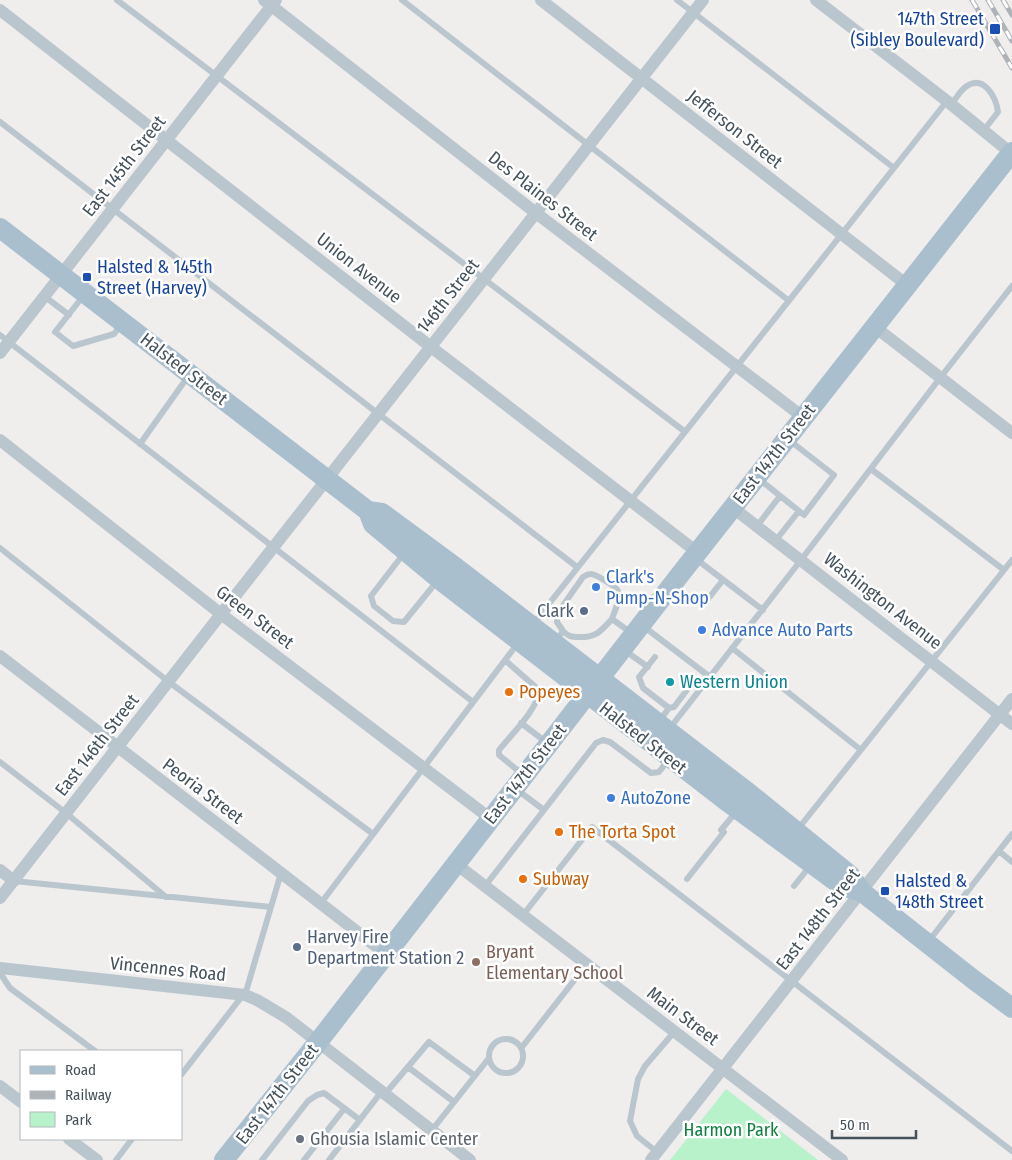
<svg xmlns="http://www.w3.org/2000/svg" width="1012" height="1160" font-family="'Fira Sans Condensed',sans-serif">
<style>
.green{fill:#b7f2ca}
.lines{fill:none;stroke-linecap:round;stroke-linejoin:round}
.lane{stroke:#bac6cd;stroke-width:6}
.street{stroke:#bac6cd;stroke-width:12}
.primary{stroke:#aabfce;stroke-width:20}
.rail-casing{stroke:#aeb3b8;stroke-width:5}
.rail{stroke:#fff;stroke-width:3;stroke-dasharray:9;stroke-linecap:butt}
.transit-dot{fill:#1a4fb4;stroke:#fff;stroke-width:2}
.shop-dot{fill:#3f7fe0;stroke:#fff;stroke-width:2}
.service-dot{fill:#5c6f8a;stroke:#fff;stroke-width:2}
.culture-dot{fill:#0f9aa8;stroke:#fff;stroke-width:2}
.food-dot{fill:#e8710a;stroke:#fff;stroke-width:2}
.education-dot{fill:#8d6e63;stroke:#fff;stroke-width:2}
.worship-dot{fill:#6b7280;stroke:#fff;stroke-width:2}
.labels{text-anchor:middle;stroke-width:5;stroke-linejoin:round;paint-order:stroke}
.transit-label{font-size:18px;fill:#164399;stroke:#fff;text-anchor:start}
.street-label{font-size:18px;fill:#44525c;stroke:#fff}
.shop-label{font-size:18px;fill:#366cbe;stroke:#fff;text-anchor:start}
.service-label{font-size:18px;fill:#4e5e75;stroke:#fff;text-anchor:end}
.culture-label{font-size:18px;fill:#0d838f;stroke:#fff;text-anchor:start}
.food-label{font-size:18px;fill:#c56008;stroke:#fff;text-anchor:start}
.education-label{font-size:18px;fill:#785e54;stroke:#fff;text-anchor:start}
.park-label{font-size:18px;fill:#108141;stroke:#fff}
.worship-label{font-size:18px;fill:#5b616d;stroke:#fff;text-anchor:start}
</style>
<rect width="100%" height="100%" fill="#f0eded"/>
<!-- green -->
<path class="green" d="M726,1089L818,1160H670Z"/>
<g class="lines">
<!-- lane -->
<path class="lane" d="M117,0L684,431
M402,0L788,300
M677,0L894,168
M951,104C956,99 961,89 967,86C984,75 996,97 998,112L984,130
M0,122L577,567
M84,295L55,332L73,346L114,334L121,325
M44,296L69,315
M0,335L473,702
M140,444L189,375
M871,469L1004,570
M759,479L804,515L834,475L789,440
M757,526L780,496
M776,540L799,511
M0,548L169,682L373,834
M405,552L371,596L374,606L393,621L404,622L438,580
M696,559L763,610
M708,599L723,580
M533,624L947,101
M643,626L710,677
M563,631L557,622V614L583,577C586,575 587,574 591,574C595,574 616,586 618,591C621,599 614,612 612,619L630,632
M561,634L563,631C568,636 571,637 577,637C596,638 600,632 612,619
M732,648L861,750
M624,650L648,667
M655,657L639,677L643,688L669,708L660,720
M505,660L539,690C539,708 510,736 499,750V755L522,774
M669,708L674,707L690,686
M521,723L546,742
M670,728L801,560L940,378L1012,286
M0,762L66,813L166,897
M516,789L544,810
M798,829L1012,560
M999,851L1012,862
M687,879L724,832L721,830L737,811
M14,881L271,907
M485,886L596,743L603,740L610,742L651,773L659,772L669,759
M794,886L810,866
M321,903L518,643
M523,915L592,827L1012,1151
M928,942L1012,834
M0,973L10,988L95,1051
M245,995L281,873
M489 1056a17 17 0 1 1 34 0a17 17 0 1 1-34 0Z
M522,1047L587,964
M408,1067L454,1102
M181,1075L243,995
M385,1094L429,1042L475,1076
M432,1130L489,1058
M657,1152L637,1136L630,1121L638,1079L645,1066L675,1031
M116,1160L132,1139
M262,1160L308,1101L317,1095L324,1093L360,1120
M304,1160L344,1109
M329,1160L382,1091"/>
<!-- street -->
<path class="street" d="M264,0L536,213L803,417
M541,0L907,285
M816,0L947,101L1011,153
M0,10L431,347L697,552
M875,327L1012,433
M0,353L276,0
M0,440L221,614L491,819
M732,507L1012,724
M0,656C128,756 258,854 386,954
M456,864L842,1160
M0,870L14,881
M0,898L221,614L703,0
M0,968L245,995L257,1000L287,1018L470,1160
M0,1086L21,1102
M69,1139L97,1160
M651,1160L1012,699"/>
<!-- primary -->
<path class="primary" d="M0,228L368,511L382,513L454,566L750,794L850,875L862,892L974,980L1012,1008
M368,511L373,524L444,583L729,803L842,886L862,892
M224,1160L318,1042L675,581L1012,152"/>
<!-- rail casing -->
<g class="rail-casing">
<path id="rail" d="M972,0L1012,68
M988,0L1012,41
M1003,0L1012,15"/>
</g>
<!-- rail -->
<use href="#rail" class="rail"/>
</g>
<!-- markers -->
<g class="transit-dot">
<rect x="989" y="23" width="12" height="12" rx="2.5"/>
<rect x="82" y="272" width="10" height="10" rx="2.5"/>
<rect x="880" y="886" width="10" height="10" rx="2.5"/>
</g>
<g class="shop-dot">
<circle cx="596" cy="587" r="5"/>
<circle cx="702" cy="630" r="5"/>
<circle cx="611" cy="798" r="5"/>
</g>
<g class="service-dot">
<circle cx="584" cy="611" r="5"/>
<circle cx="297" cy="947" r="5"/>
</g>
<circle class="culture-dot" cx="670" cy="682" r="5"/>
<g class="food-dot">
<circle cx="509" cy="692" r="5"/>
<circle cx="559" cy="832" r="5"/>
<circle cx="523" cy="879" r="5"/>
</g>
<circle class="education-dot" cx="476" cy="962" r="5"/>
<circle class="worship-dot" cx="300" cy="1139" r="5"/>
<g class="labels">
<!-- transit labels -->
<g class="transit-label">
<text x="984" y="25" text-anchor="end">147th Street<tspan x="984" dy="21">(Sibley Boulevard)</tspan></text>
<text x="97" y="273">Halsted &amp; 145th<tspan x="97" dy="21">Street (Harvey)</tspan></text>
<text x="895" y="887">Halsted &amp;<tspan x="895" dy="21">148th Street</tspan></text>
</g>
<!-- street labels -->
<g class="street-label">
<text transform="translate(735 129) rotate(38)" y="6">Jefferson Street</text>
<text transform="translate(124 166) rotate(-52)" y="6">East 145th Street</text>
<text transform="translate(543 196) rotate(38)" y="6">Des Plaines Street</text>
<text transform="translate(359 268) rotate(38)" y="6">Union Avenue</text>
<text transform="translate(448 296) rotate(-52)" y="6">146th Street</text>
<text transform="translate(184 369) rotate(38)" y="6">Halsted Street</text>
<text transform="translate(774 454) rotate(-52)" y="6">East 147th Street</text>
<text transform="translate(883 601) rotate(38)" y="6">Washington Avenue</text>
<text transform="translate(255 617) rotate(37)" y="6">Green Street</text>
<text transform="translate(643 738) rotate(38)" y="6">Halsted Street</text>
<text transform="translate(97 745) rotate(-52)" y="6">East 146th Street</text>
<text transform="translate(525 774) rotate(-52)" y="6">East 147th Street</text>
<text transform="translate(203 791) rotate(37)" y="6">Peoria Street</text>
<text transform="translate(818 919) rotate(-52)" y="6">East 148th Street</text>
<text transform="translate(168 969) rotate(6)" y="6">Vincennes Road</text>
<text transform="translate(683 1016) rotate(37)" y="6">Main Street</text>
<text transform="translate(277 1094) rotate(-52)" y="6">East 147th Street</text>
</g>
<!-- shop labels -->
<g class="shop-label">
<text x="606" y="583">Clark's<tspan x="606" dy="21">Pump-N-Shop</tspan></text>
<text x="712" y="636">Advance Auto Parts</text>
<text x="621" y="804">AutoZone</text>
</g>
<!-- service labels -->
<g class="service-label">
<text x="574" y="617">Clark</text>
<text x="307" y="943" text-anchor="start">Harvey Fire<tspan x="307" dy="21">Department Station 2</tspan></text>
</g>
<!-- culture labels -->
<g class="culture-label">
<text x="680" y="688">Western Union</text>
</g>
<!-- food labels -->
<g class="food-label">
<text x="519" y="698">Popeyes</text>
<text x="569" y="838">The Torta Spot</text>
<text x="533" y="885">Subway</text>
</g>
<!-- education labels -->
<g class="education-label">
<text x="486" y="958">Bryant<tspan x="486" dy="21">Elementary School</tspan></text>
</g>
<!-- park labels -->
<g class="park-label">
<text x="731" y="1136">Harmon Park</text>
</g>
<!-- worship labels -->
<g class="worship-label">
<text x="310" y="1145">Ghousia Islamic Center</text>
</g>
</g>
<!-- legend -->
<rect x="20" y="1050" width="162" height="90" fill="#ffffff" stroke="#b4babe"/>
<rect x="30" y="1066" width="25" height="8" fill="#aabfce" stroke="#b4babe"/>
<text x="65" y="1075" font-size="15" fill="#44525c">Road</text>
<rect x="30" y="1091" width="25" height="8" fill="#aeb3b8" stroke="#b4babe"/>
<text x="65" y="1100" font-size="15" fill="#44525c">Railway</text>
<rect x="30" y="1112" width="25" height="15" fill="#b7f2ca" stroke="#b4babe"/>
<text x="65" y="1125" font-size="15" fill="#44525c">Park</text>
<!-- scale -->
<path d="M832 1130v8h84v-8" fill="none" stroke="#44525c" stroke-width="2.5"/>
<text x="840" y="1130" font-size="15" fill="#44525c" stroke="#ffffff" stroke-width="4" paint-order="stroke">50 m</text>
</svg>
